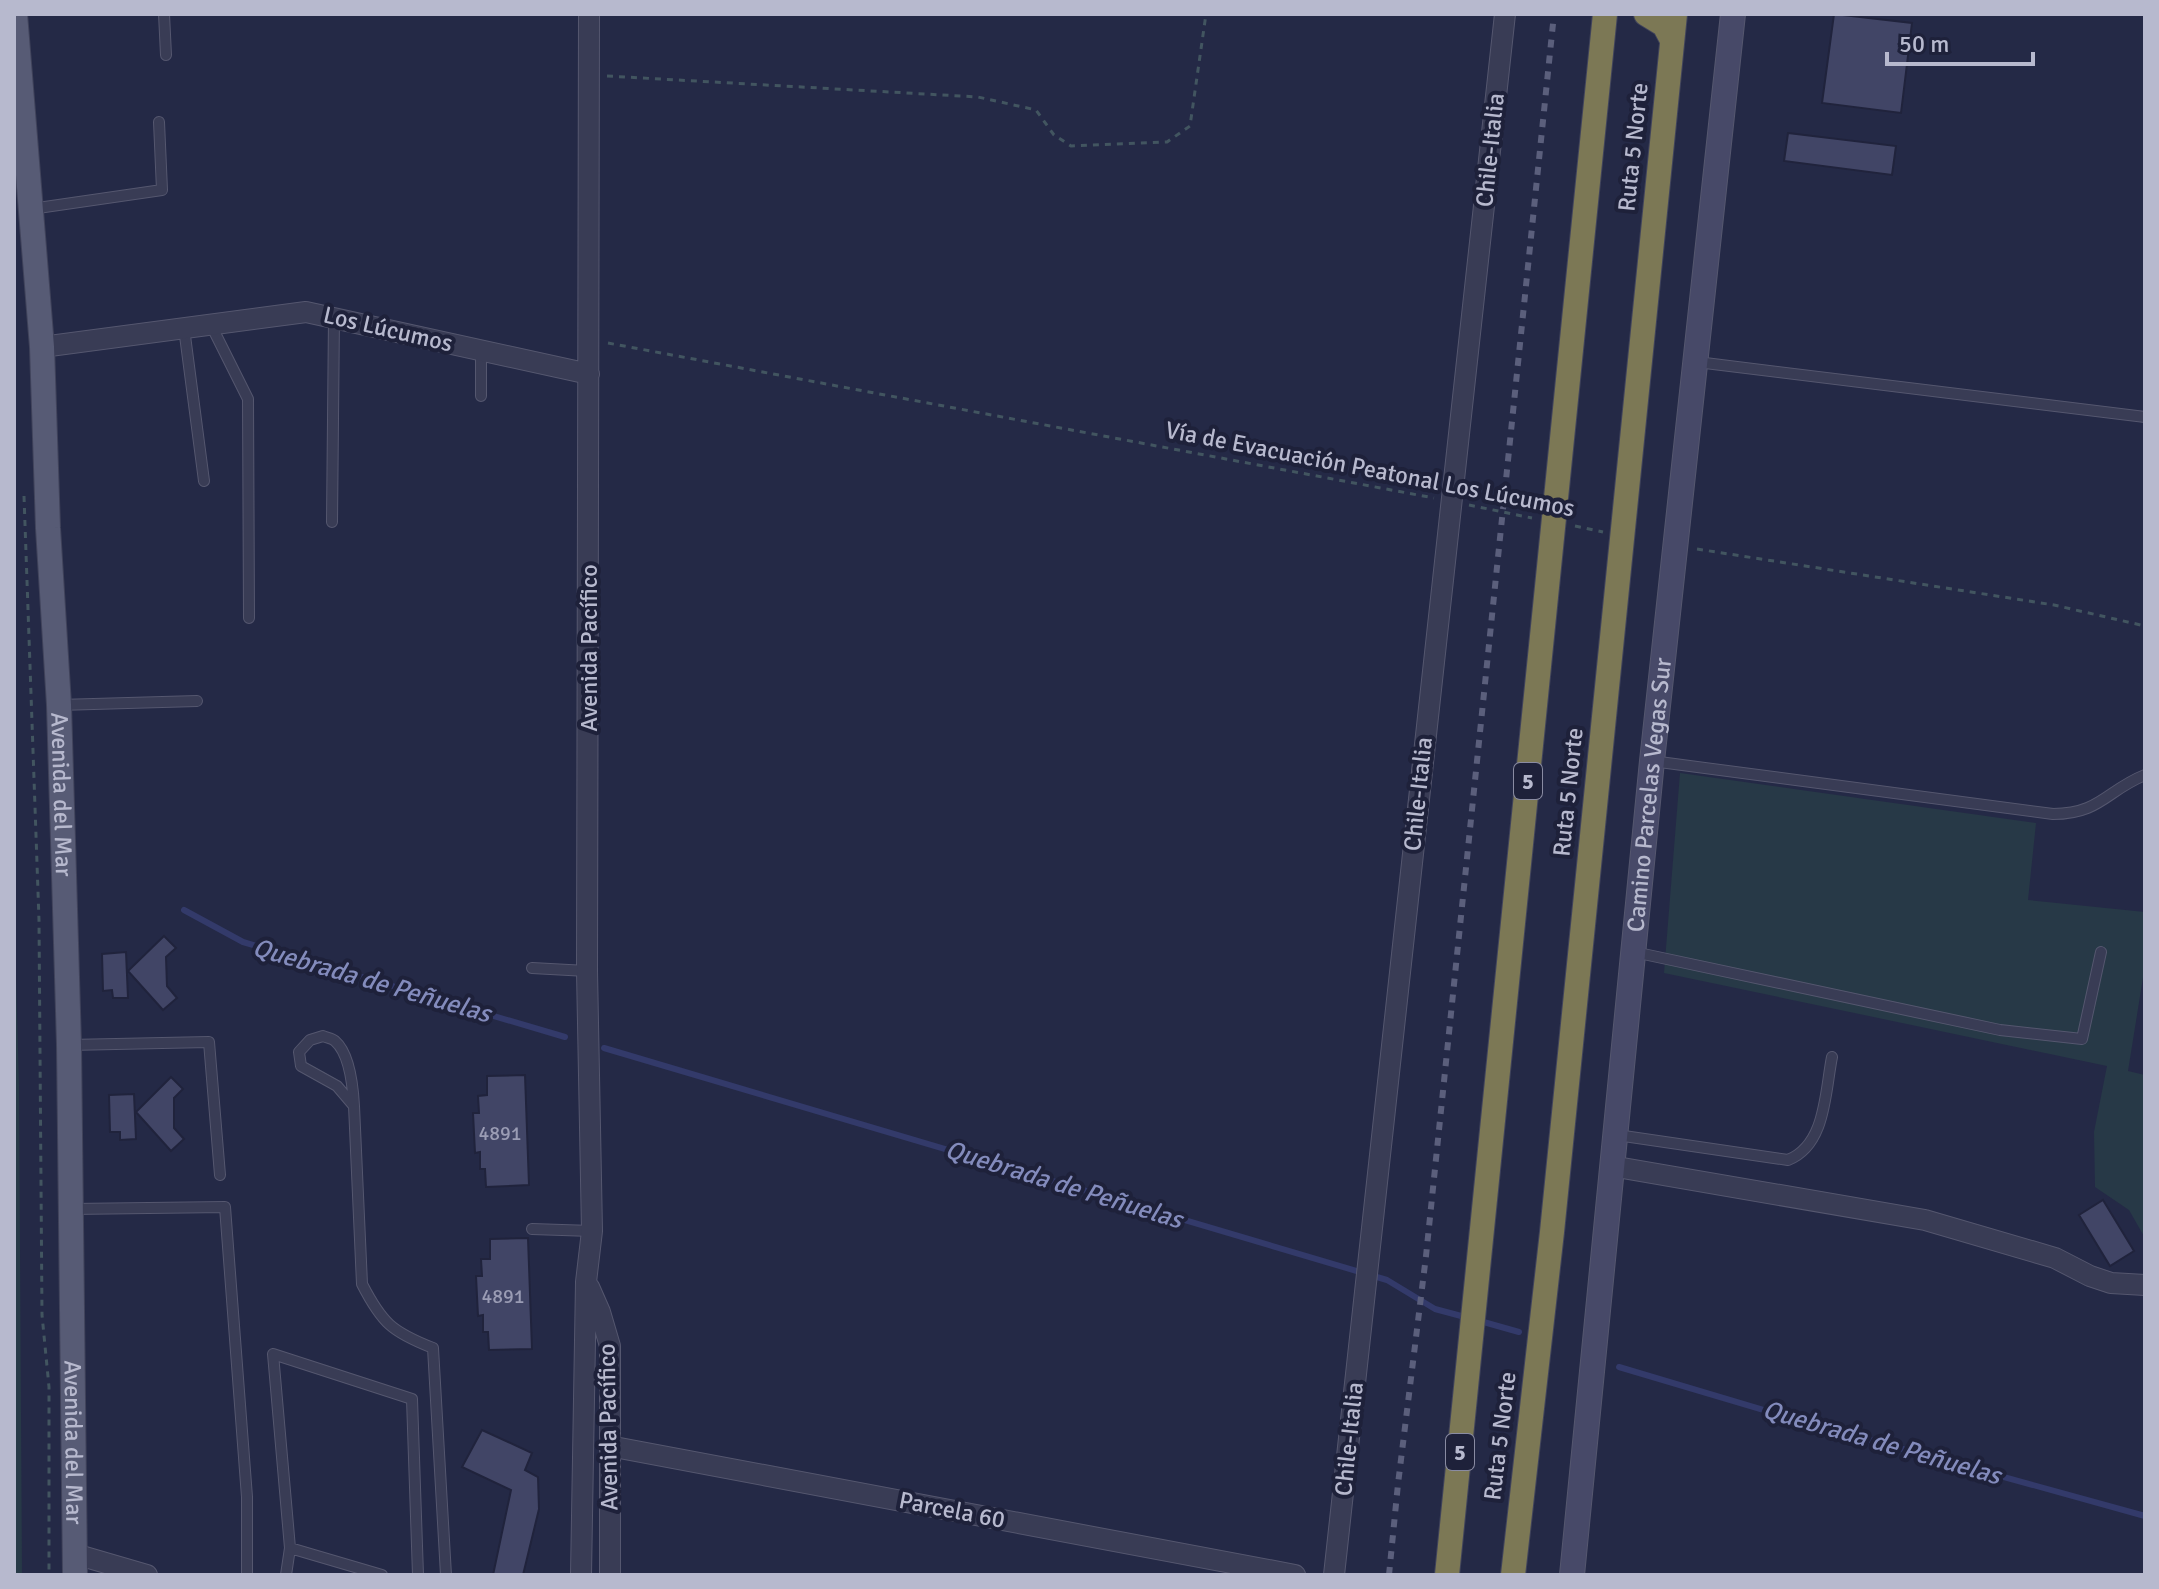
<svg xmlns="http://www.w3.org/2000/svg" width="2159" height="1589" font-family="Signika,sans-serif">
<style>
.green{fill:#273947}
.lines{fill:none;stroke-linecap:round;stroke-linejoin:round}
.stream{stroke:#333a6a;stroke-width:6}
.building{fill:#414566;stroke:#20233c;stroke-width:2}
.lane-casing{stroke:#55576f;stroke-width:12}
.street-casing{stroke:#55576f;stroke-width:22}
.secondary-casing{stroke:#55576f;stroke-width:26}
.primary-casing{stroke:#40435b;stroke-width:26}
.highway-casing{stroke:#41445c;stroke-width:26}
.path{stroke:#425560;stroke-width:3;stroke-dasharray:6 6;stroke-linecap:butt}
.lane{stroke:#393c55;stroke-width:10}
.street{stroke:#393c55;stroke-width:20}
.secondary{stroke:#474968;stroke-width:24}
.primary{stroke:#575b75;stroke-width:24}
.highway{stroke:#7c7855;stroke-width:24}
.rail{stroke:#5b5f7c;stroke-width:6;stroke-dasharray:8 8;stroke-linecap:butt}
.labels{text-anchor:middle;stroke-width:8;stroke-linejoin:round;paint-order:stroke}
.number-label{font-size:20px;fill:#9a9cb4}
.shield{fill:#1e213a;stroke:#898ba2;stroke-width:2}
.shield-label{font-size:22px;font-weight:bold;fill:#b7b9ce}
.street-label{font-size:24px;fill:#b7b9ce;stroke:#1e213a}
.water-label{font-size:26px;font-style:italic;fill:#838bbc;stroke:#1e213a}
</style>
<rect width="100%" height="100%" fill="#242946"/>
<!-- green -->
<path class="green" d="M1680,773L2036,823L2028,900L2145,912V965L2128,1071L2145,1075V1238L2129,1210L2095,1187L2094,1132L2107,1066L1664,973Z
M14,904L19,1085L22,1575H14Z"/>
<g class="lines">
<!-- stream -->
<path class="stream" d="M184,910L243,942L565,1037
M604,1048L1387,1280L1435,1309L1465,1317
M1480,1321L1519,1332
M1619,1367L1787,1417L2145,1516"/>
</g>
<!-- building -->
<path class="building" d="M1834,14L1912,23L1901,113L1822,103Z
M1788,133L1896,146L1892,175L1784,161Z
M164,936L176,948L166,957L167,986L177,998L163,1010L128,971Z
M126,952L128,998H113L112,990L103,991L102,954Z
M525,1075L529,1185L486,1187L485,1169H480V1152L475,1153L473,1113H479L478,1096L487,1095V1076Z
M171,1077L183,1089L174,1098V1128L184,1139L171,1151L136,1112Z
M134,1094L136,1139L120,1140V1132H110L109,1095Z
M2103,1200L2134,1251L2110,1266L2079,1215Z
M528,1238L532,1349L489,1350L488,1332H483V1315L478,1316L476,1276H482L481,1259H490V1239Z
M482,1430L532,1453L525,1470L538,1477L539,1509L523,1575H493L511,1490L462,1467Z"/>
<g class="lines">
<!-- lane casing -->
<g class="lane-casing">
<path id="lane" d="M164,14L166,55
M31,209L162,190L159,122
M211,325L248,399L249,618
M184,328L204,481
M1697,362L2145,417
M481,396V350
M332,522L334,317
M59,705L197,701
M1652,761L2053,814C2100,814 2107,790 2145,775
M1634,952L2000,1030L2082,1039L2101,952
M532,968L587,971
M69,1045L209,1042L220,1175
M354,1106L337,1086L301,1066L299,1052L310,1040L323,1036C327,1038 332,1038 335,1041C350,1054 353,1087 354,1106L362,1284C382,1323 392,1332 433,1348L446,1575
M1617,1135L1788,1160C1826,1145 1825,1092 1832,1057
M72,1209L225,1207L247,1497V1575
M532,1229L592,1231
M290,1548L382,1575
M286,1575L290,1548L273,1354L412,1399L418,1575"/>
</g>
<!-- street casing -->
<g class="street-casing">
<path id="street" d="M42,347L306,312L589,374
M1611,1166L1925,1220L2055,1258L2090,1276L2111,1283L2145,1285
M589,1287L600,1312L610,1346V1575
M609,1446L1295,1575
M75,1554L147,1575
M581,1575L586,1282L592,1231L587,971L589,14
M1334,1575L1505,14"/>
</g>
<!-- secondary casing -->
<g class="secondary-casing">
<g id="secondary">
<path id="s1" d="M1572,1575L1652,761L1733,14"/>
</g>
</g>
<!-- primary casing -->
<g class="primary-casing">
<g id="primary">
<path id="s2" d="M15,14L42,347L48,528L59,705L69,1045L75,1575"/>
</g>
</g>
<!-- highway casing -->
<g class="highway-casing">
<path id="highway" d="M1646,14L1664,25L1672,40
M1447,1575L1605,14
M1513,1575L1552,1232L1675,14"/>
</g>
<!-- path -->
<path class="path" d="M607,76L978,97L1036,110L1054,135L1071,146L1167,142L1190,126L1206,14
M608,343L1434,498
M24,496L39,920L42,1315L49,1387V1575
M1469,505L1532,518
M1575,526L1603,532
M1697,549L2054,605L2145,626"/>
<!-- lane -->
<use href="#lane" class="lane"/>
<!-- street -->
<use href="#street" class="street"/>
<!-- secondary -->
<use href="#secondary" class="secondary"/>
<!-- primary -->
<use href="#primary" class="primary"/>
<!-- highway -->
<use href="#highway" class="highway"/>
<!-- rail -->
<path class="rail" d="M1389,1575L1398,1484L1426,1256L1554,14"/>
</g>
<g class="labels">
<!-- number labels -->
<g class="number-label">
<text x="500" y="1140">4891</text>
<text x="503" y="1303">4891</text>
</g>
<!-- shield labels -->
<g class="shield">
<rect x="1514" y="763" width="28" height="36" rx="6"/>
<rect x="1446" y="1434" width="28" height="36" rx="6"/>
</g>
<g class="shield-label">
<text x="1528" y="789">5</text>
<text x="1460" y="1460">5</text>
</g>
<!-- street labels -->
<g class="street-label">
<text transform="translate(1633 147) rotate(-84)" y="8">Ruta 5 Norte</text>
<text transform="translate(1490 150) rotate(-84)" y="8">Chile-Italia</text>
<text transform="translate(388 329) rotate(13)" y="8">Los Lúcumos</text>
<text transform="translate(1370 469) rotate(11)" y="8">Vía de Evacuación Peatonal Los Lúcumos</text>
<text transform="translate(589 648) rotate(-90)" y="8">Avenida Pacífico</text>
<text transform="translate(1568 792) rotate(-84)" y="8">Ruta 5 Norte</text>
<text dy="8" stroke="none"><textPath href="#s2" startOffset="782">Avenida del Mar</textPath></text>
<text transform="translate(1418 794) rotate(-84)" y="8">Chile-Italia</text>
<text dy="8" stroke="none"><textPath href="#s1" startOffset="784">Camino Parcelas Vegas Sur</textPath></text>
<text transform="translate(608 1427) rotate(-91)" y="8">Avenida Pacífico</text>
<text transform="translate(1500 1436) rotate(-83)" y="8">Ruta 5 Norte</text>
<text transform="translate(1349 1439) rotate(-84)" y="8">Chile-Italia</text>
<text dy="8" stroke="none"><textPath href="#s2" startOffset="1430">Avenida del Mar</textPath></text>
<text transform="translate(952 1510) rotate(11)" y="8">Parcela 60</text>
</g>
<!-- water labels -->
<g class="water-label">
<text transform="translate(372 980) rotate(16)" y="9">Quebrada de Peñuelas</text>
<text transform="translate(1064 1184) rotate(17)" y="9">Quebrada de Peñuelas</text>
<text transform="translate(1882 1442) rotate(16)" y="9">Quebrada de Peñuelas</text>
</g>
</g>
<!-- border -->
<rect width="2159" height="1589" fill="none" stroke="#b7b9ce" stroke-width="32"/>
<!-- scale -->
<path d="M1887 52v12h146v-12" fill="none" stroke="#b7b9ce" stroke-width="4"/>
<text x="1899" y="52" font-size="24" fill="#b7b9ce" stroke="#1e213a" stroke-width="6" paint-order="stroke">50 m</text>
</svg>
